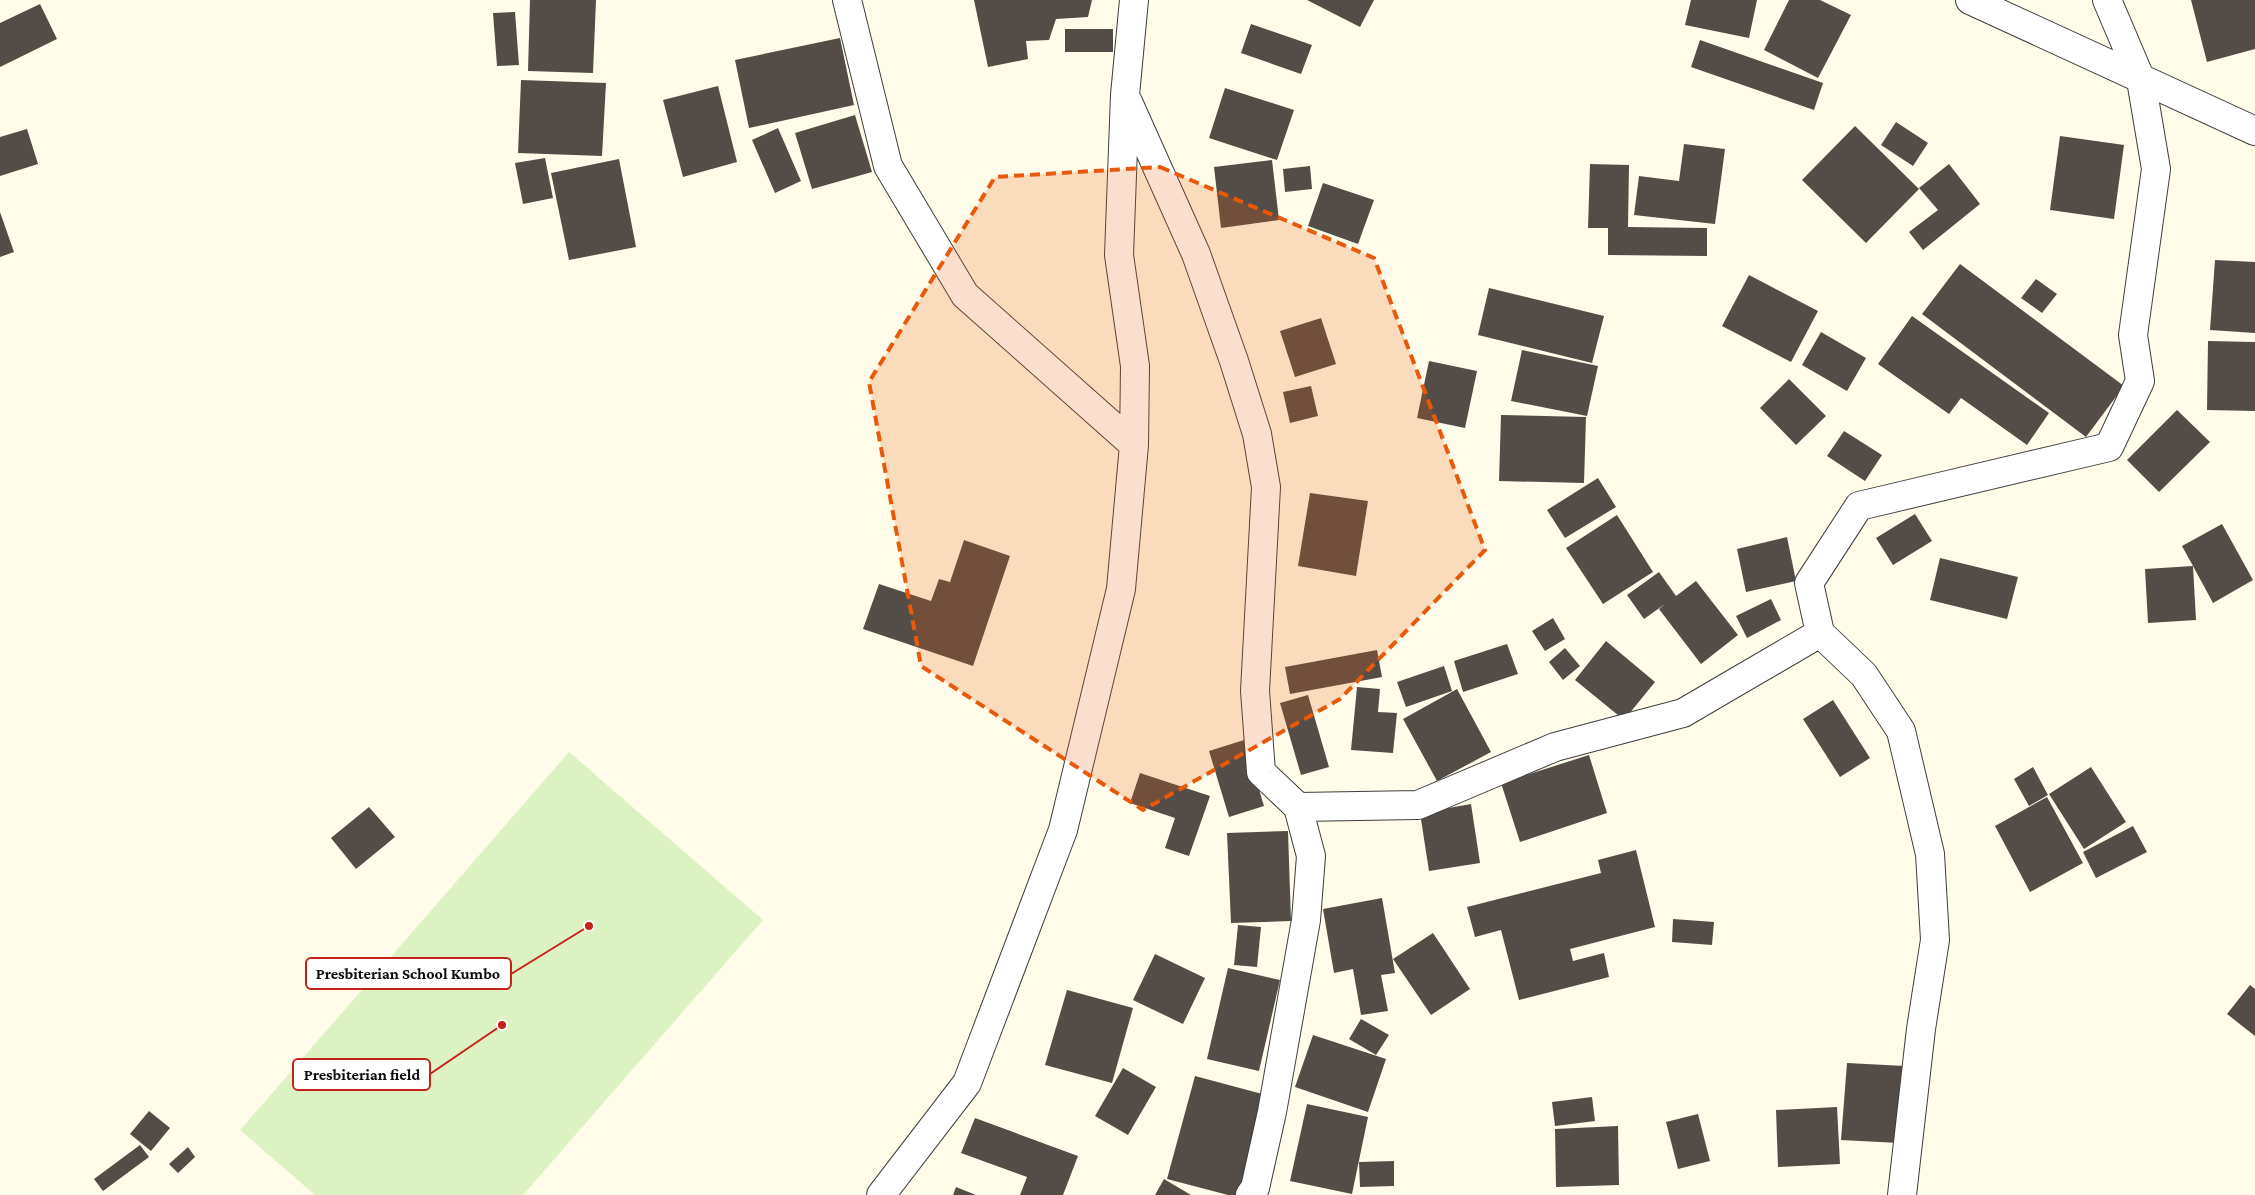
<svg xmlns="http://www.w3.org/2000/svg" width="2255" height="1195" font-family="'Crimson Pro',serif">
<style>
.pitch{fill:#ddf2c3}
.building{fill:#544d47}
.lines{fill:none;stroke-linecap:round;stroke-linejoin:round}
.minor-casing{stroke:#3e3e3e;stroke-width:30}
.minor{stroke:#fff;stroke-width:28}
.marked{fill:#e8590c;fill-opacity:0.2;stroke:#e8590c;stroke-width:4;stroke-dasharray:10 6;stroke-linejoin:round}
.leader{fill:none;stroke:#c52219;stroke-width:2}
.callout-dot{fill:#c52219;stroke:#fff;stroke-width:2}
.callout{fill:#fff;stroke:#c52219;stroke-width:2}
.callout-label{font-size:16px;text-anchor:middle;font-weight:bold;fill:#0b0b0b}
</style>
<rect width="100%" height="100%" fill="#fffde9"/>
<!-- pitch -->
<path class="pitch" d="M569,752L763,920L523,1195H315L240,1130Z"/>
<!-- building -->
<path class="building" d="M530,0H596L593,73L528,71Z
M974,0H1092L1088,17L1056,19L1049,40L1026,41L1028,59L988,67Z
M1307,0H1374L1360,27Z
M1691,0H1757L1749,38L1685,25Z
M1789,0H1820L1851,15L1818,78L1764,50Z
M2191,0H2255V49L2207,62Z
M40,4L57,39L0,67V23Z
M515,12L519,65L497,66L493,13Z
M1251,24L1312,45L1301,74L1241,53Z
M1065,29H1113V52H1065Z
M840,38L854,105L749,128L735,60Z
M1700,40L1823,83L1814,110L1691,67Z
M521,80L606,83L602,156L518,153Z
M718,86L737,162L683,177L663,100Z
M1225,88L1294,110L1277,160L1209,138Z
M855,115L872,172L812,189L795,133Z
M1896,122L1928,143L1913,166L1881,145Z
M1855,126L1919,189L1866,243L1802,180Z
M778,128L801,181L775,193L752,140Z
M27,129L38,164L0,176V137Z
M2060,136L2124,145L2114,219L2050,210Z
M1684,144L1725,149L1715,224L1634,215L1639,176L1679,181Z
M545,158L553,198L523,204L515,163Z
M619,159L636,247L569,260L551,173Z
M1272,160L1279,220L1221,228L1214,167Z
M1590,164L1629,165L1628,227L1707,228V256L1608,255V228H1588Z
M1949,164L1980,204L1923,250L1909,232L1938,210L1919,188Z
M1310,166L1312,189L1285,192L1283,169Z
M1323,183L1374,200L1358,244L1308,226Z
M0,212L14,252L0,257Z
M2215,260L2255,262V333L2210,330Z
M1960,264L2124,386L2086,437L1922,314Z
M1749,275L1818,311L1791,362L1722,326Z
M2036,279L2057,294L2042,313L2021,298Z
M1489,288L1604,316L1592,363L1478,335Z
M1912,316L2049,413L2027,445L1961,398L1949,414L1878,364Z
M1321,318L1336,364L1295,377L1280,331Z
M1821,332L1866,358L1847,391L1802,365Z
M2208,341L2255,342V411L2207,410Z
M1522,350L1598,366L1587,416L1511,401Z
M1429,361L1477,371L1465,428L1417,418Z
M1789,379L1826,416L1796,445L1760,408Z
M1311,386L1318,416L1290,423L1283,392Z
M2177,410L2210,442L2159,492L2127,460Z
M1501,415L1586,417L1584,483L1499,481Z
M1844,431L1882,455L1865,481L1827,456Z
M1598,478L1616,507L1565,538L1547,510Z
M1310,493L1368,501L1356,576L1298,566Z
M1915,514L1932,541L1893,565L1876,538Z
M1617,515L1653,572L1603,604L1566,548Z
M2222,524L2253,580L2213,603L2193,566L2196,620L2148,623L2145,569L2193,566L2182,546Z
M1787,537L1796,581L1746,592L1737,549Z
M964,540L1010,556L973,666L863,629L879,584L931,601L939,579L950,582Z
M1940,558L2018,577L2007,619L1930,600Z
M1659,572L1676,596L1696,581L1738,635L1701,664L1659,609L1665,604L1644,619L1627,595Z
M1771,599L1781,620L1747,638L1736,616Z
M1553,618L1565,639L1545,651L1532,631Z
M1606,641L1655,682L1624,720L1575,680Z
M1507,644L1518,674L1463,692L1454,661Z
M1565,648L1580,666L1563,680L1549,662Z
M1377,650L1382,677L1290,694L1285,667Z
M1444,666L1452,691L1406,707L1397,682Z
M1357,687L1380,689L1378,712L1397,713L1393,753L1351,750Z
M1457,689L1491,752L1437,781L1403,719Z
M1308,695L1329,767L1301,775L1280,703Z
M1833,700L1870,758L1840,777L1803,719Z
M1244,740L1264,806L1229,817L1209,751Z
M1589,755L1607,813L1520,842L1501,783Z
M2033,767L2048,795L2029,806L2014,779Z
M2091,767L2126,822L2084,849L2049,794Z
M1140,773L1210,796L1189,856L1165,848L1175,818L1130,803Z
M2047,797L2083,863L2030,892L1995,826Z
M1471,804L1480,863L1429,871L1420,813Z
M369,807L395,837L356,869L331,838Z
M2133,826L2147,852L2096,878L2083,852Z
M1288,831L1291,921L1231,923L1227,833Z
M1636,850L1655,927L1570,949L1573,961L1604,953L1609,977L1519,1000L1501,930L1475,937L1467,907L1601,873L1598,860Z
M1382,898L1395,973L1381,975L1388,1011L1361,1015L1353,969L1334,973L1323,909Z
M1673,919L1714,922L1712,945L1672,942Z
M1238,925L1261,927L1257,967L1234,965Z
M1433,933L1470,989L1431,1015L1393,959Z
M1155,954L1205,978L1183,1024L1133,1000Z
M1228,968L1280,980L1259,1071L1207,1059Z
M2250,985L2255,989V1036L2227,1014Z
M1067,990L1133,1008L1112,1083L1045,1065Z
M1361,1019L1389,1035L1376,1055L1349,1039Z
M1313,1035L1386,1059L1368,1112L1295,1087Z
M1847,1063L1905,1066L1899,1143L1841,1140Z
M1123,1068L1156,1087L1128,1135L1095,1116Z
M1195,1076L1266,1095L1239,1195H1228L1167,1179Z
M1592,1097L1595,1121L1555,1126L1552,1102Z
M1307,1104L1368,1117L1352,1194L1290,1181Z
M1837,1107L1840,1164L1778,1167L1776,1110Z
M149,1111L170,1128L151,1151L130,1134Z
M1698,1114L1710,1161L1678,1169L1666,1122Z
M975,1118L1078,1156L1063,1195H1020L1027,1177L961,1153Z
M1618,1126L1619,1185L1556,1187L1555,1129Z
M140,1145L149,1157L103,1191L94,1179Z
M188,1147L195,1157L178,1173L169,1164Z
M1394,1161V1186L1360,1187L1359,1162Z
M1164,1179L1191,1195H1155Z
M956,1187L976,1195H953Z"/>
<g class="lines">
<!-- minor casing -->
<g class="minor-casing">
<path id="minor" d="M847,0L888,166L965,295L1134,445
M1970,0L2255,131
M1128,102L1196,254L1234,361L1257,434L1266,487L1255,691L1261,772L1298,807L1311,856L1306,920L1272,1112L1255,1188L1250,1195
M1298,807L1418,805L1555,747L1683,713L1820,633
M881,1195L967,1083L1063,830L1121,589L1134,445L1135,366L1119,255L1125,95L1134,0
M1902,1195L1921,1029L1935,940L1930,854L1901,731L1864,675L1820,633L1809,583L1859,506L2109,447L2140,381L2133,335L2156,169L2141,80L2107,0"/>
</g>
<!-- minor -->
<use href="#minor" class="minor"/>
</g>
<!-- marked area -->
<path class="marked" d="M1160,167L1374,258L1485,550L1340,699L1143,810L921,666L869,382L995,177Z"/>
<!-- callouts -->
<path class="leader" d="M589 926L511 974M502 1025L430 1074"/>
<g class="callout-dot">
<circle cx="589" cy="926" r="5"/>
<circle cx="502" cy="1025" r="5"/>
</g>
<g class="callout">
<rect x="306" y="958" width="205" height="31" rx="5"/>
<rect x="293" y="1059" width="137" height="31" rx="5"/>
</g>
<g class="callout-label">
<text x="408" y="979">Presbiterian School Kumbo</text>
<text x="362" y="1080">Presbiterian field</text>
</g>
</svg>
